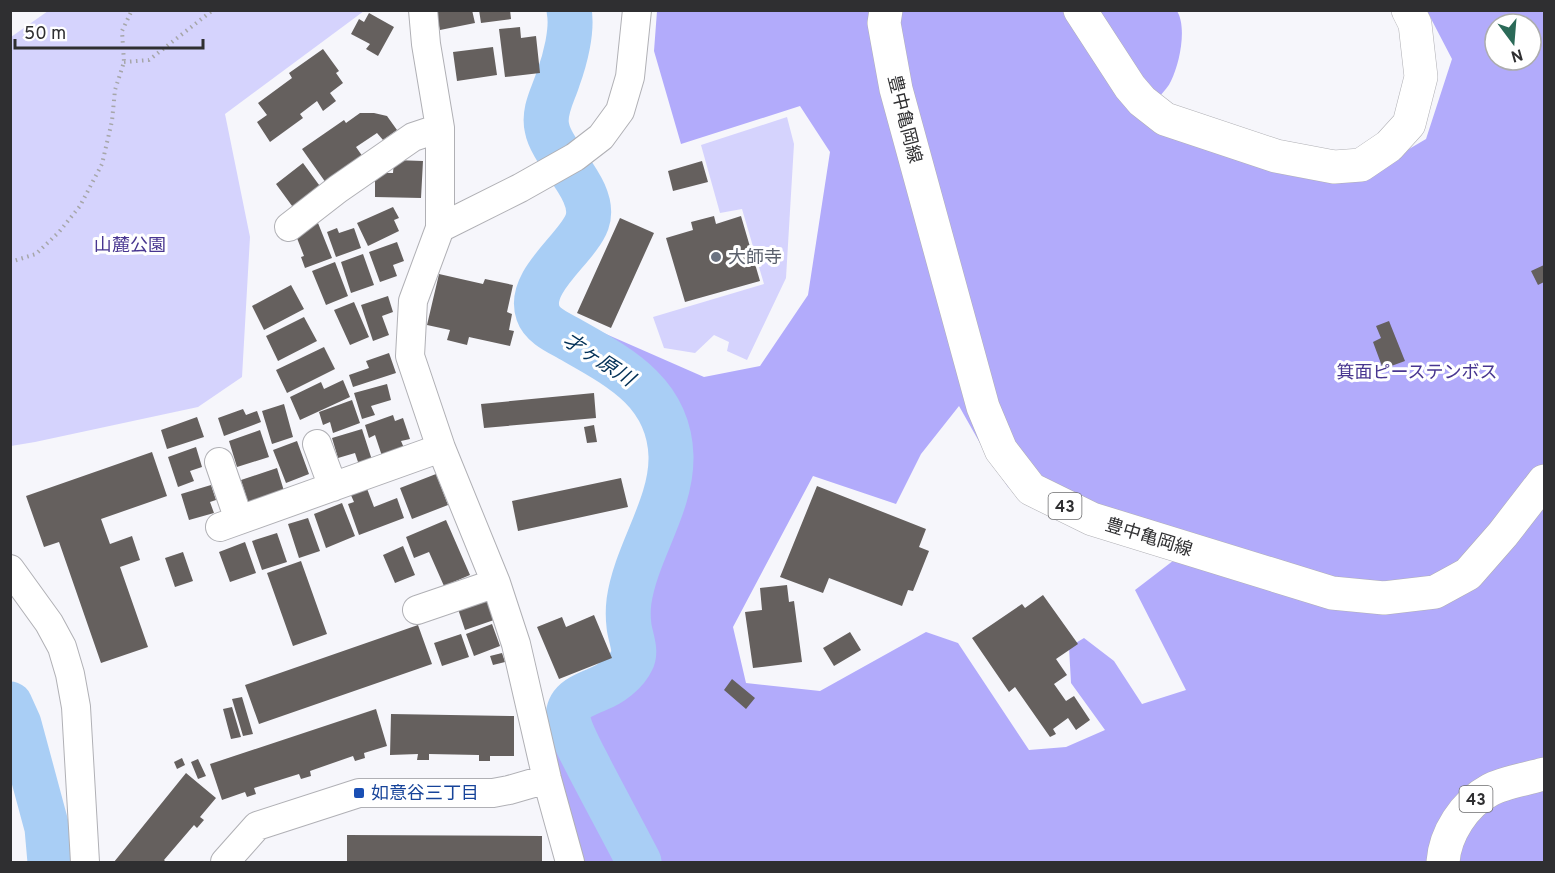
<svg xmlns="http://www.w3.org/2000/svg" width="1555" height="873" font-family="Overpass,'Noto Sans JP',sans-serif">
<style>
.green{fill:#d5d3fd}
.forest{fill:#b2abfb;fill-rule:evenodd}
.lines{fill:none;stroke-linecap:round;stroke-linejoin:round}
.river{stroke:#a9cef5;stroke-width:45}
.building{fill:#65605e}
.minor-casing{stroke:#b0b0b5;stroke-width:30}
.major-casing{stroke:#b0b0b5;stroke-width:34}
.path{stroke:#a6a6a9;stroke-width:4;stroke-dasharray:1.5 4.5;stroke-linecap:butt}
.minor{stroke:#fff;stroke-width:28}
.major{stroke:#fff;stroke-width:33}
.worship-dot{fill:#6b7280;stroke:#fff;stroke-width:2}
.transit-dot{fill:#1a4fb4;stroke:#fff;stroke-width:2}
.labels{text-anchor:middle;stroke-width:6;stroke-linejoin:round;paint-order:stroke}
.shield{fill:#fff;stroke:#6d6d6f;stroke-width:1.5}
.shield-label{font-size:16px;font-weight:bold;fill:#2f2f31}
.street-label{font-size:18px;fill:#2f2f31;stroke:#fff}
.park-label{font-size:18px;fill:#483690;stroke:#fff}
.worship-label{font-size:18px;fill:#5b616d;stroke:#fff;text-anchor:start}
.transit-label{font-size:18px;fill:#164399;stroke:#fff;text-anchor:start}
.water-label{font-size:20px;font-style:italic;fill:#002f56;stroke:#fff}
</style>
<rect width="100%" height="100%" fill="#f6f6fb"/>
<!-- green -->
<path class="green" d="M48,11H364L225,114L250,237L242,377L198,407L35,442L11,446V37Z
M787,117L794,144L786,278L747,360L727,351L729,342L714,335L695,353L664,348L653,317L764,284L742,209L720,213L701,145Z"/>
<!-- forest -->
<path class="forest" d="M657,11H1177C1187,27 1180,63 1171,81C1169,86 1164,91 1160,96L1164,134L1353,182L1426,139L1452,59L1427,11H1544V862H582L549,740L560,738L578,727L587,709L608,700L646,667L635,607L683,472L674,426L646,375L554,321L558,313L704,377L760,366L808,295L830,152L800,106L681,144L654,51ZM1495,24H1531V60H1495ZM959,406L985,452L1008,487L1045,511L1178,557L1135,590L1186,690L1142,704L1114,661L1084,638L1069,647L1071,683L1105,730L1066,747L1029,750L958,643L926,632L820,691L746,683L733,627L813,476L896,504L921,454Z"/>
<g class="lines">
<!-- river -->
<path class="river" d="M569,10C573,30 565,60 558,79C553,95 543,111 547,128C552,156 598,191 587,222C577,249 527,281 538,313C542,325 557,332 568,338C617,366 669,391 671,456C672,506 636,552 629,601C628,609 628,618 629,626C630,636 637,651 632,660C626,673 611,684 598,689C585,695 568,699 568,718C569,730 584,757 590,769C606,800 623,831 639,862
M10,704L19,724L47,828L50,862"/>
</g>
<!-- building -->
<path class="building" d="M435,10H472L475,23L440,30Z
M479,10H510L511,19L481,23Z
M369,13L394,27L378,56L366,49L370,44L351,34L359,19L364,22Z
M520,27L521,38L536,36L540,73L505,77L499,29Z
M493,47L497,75L457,81L453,52Z
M323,49L339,71L336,73L343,83L330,93L336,101L323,111L317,101L300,114L303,118L270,142L257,122L267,115L258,103L292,78L289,73Z
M360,113H374L387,116L397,130L383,140L377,133L356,147L363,157L326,183L302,149L344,120L346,123Z
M394,160L423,161L421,198L375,197V173H393Z
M702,161L708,182L673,191L668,171Z
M303,163L322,189L295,210L276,184Z
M393,207L399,218L394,220L399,231L368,246L357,223Z
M714,216L716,224L741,216L760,281L685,302L666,238L693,230L691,222Z
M620,218L654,233L611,328L577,313Z
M318,223L332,258L305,268L301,257L304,256L295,233Z
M337,228L339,233L354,228L361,248L336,257L327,232Z
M397,242L404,261L393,265L397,276L380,282L369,252Z
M363,254L374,285L351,293L341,262Z
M335,262L348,296L326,305L312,271Z
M1544,265V282L1538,285L1531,271Z
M439,274L483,284L485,279L513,285L507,312L512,314L509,330L514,331L510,346L469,337L467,345L447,340L450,330L427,325Z
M291,285L304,309L264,330L252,306Z
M388,296L393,312L382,316L389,335L373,341L361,305Z
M354,302L369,337L350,345L334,310Z
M304,317L317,341L278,361L266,336Z
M1389,321L1405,361L1383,369L1373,342L1381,338L1376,326Z
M324,347L335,369L287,393L276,370Z
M389,353L396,373L353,387L349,375L369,368L366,361Z
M343,380L350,397L300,420L290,397L321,382L324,389Z
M387,384L391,400L371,406L375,415L362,419L354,393Z
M594,393L596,418L484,428L481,404Z
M352,400L360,423L333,433L330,422L323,425L319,412Z
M284,404L293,437L272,444L262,411Z
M243,409L246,415L257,411L261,422L224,436L218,418Z
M393,415L395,421L403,418L410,439L401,441L404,448L382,456L375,435L369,438L365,425Z
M197,417L204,437L167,449L161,430Z
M594,425L597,442L587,443L584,427Z
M362,429L372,460L359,465L355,453L338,458L332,438Z
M260,430L269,457L237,467L229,441Z
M297,441L309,474L286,483L273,450Z
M196,447L202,467L190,471L194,481L178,487L168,457Z
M152,452L167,496L101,519L110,544L132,536L140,560L120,567L148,647L101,663L59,542L44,547L26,496Z
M277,468L284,491L248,502L241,480Z
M436,474L448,505L412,519L400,488Z
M621,478L628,507L518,531L512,501Z
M211,485L216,500L210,502L214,513L189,520L181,494Z
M366,486L374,507L397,498L404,518L359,535L348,504L354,502L350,493Z
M817,486L926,529L919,547L929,551L913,591L908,590L902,606L829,578L823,593L780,577Z
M342,503L355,536L326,548L314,514Z
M308,518L320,551L299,558L288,524Z
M446,520L470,575L444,586L429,552L414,558L406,537Z
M277,533L287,562L262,570L252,541Z
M245,542L256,573L230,582L219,552Z
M403,546L415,575L395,583L383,555Z
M183,552L193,581L175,587L165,558Z
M301,561L327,634L293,646L267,573Z
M787,585L789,602L794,601L802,662L753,668L745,612L762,610L760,588Z
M1043,595L1078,644L1056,659L1067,675L1054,684L1066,701L1074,696L1090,720L1076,730L1068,718L1053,729L1056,734L1050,737L1015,687L1009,692L972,638L1022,604L1025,608Z
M487,599L494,620L465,630L458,609Z
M594,615L612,658L559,679L537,627L562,617L566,627Z
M492,624L500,646L474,656L466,634Z
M418,625L432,664L259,724L245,685Z
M850,632L861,650L834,666L823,648Z
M461,634L469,657L442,666L434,643Z
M502,653L505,662L493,665L490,656Z
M732,679L755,698L746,709L724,690Z
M242,697L253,734L243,736L232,699Z
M232,707L241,737L231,739L223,709Z
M376,709L387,746L364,753L365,758L355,761L353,756L310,771L311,776L301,779L299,774L254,788L256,794L247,797L245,792L222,800L210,764Z
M391,714L514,716V756H490V761H479V755L429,754V760H417L418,754L390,755Z
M182,758L185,765L177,769L174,762Z
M198,759L206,776L198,779L191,762Z
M186,773L216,798L200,817L204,820L197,828L194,825L164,860L166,862H114Z
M347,835L542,836V862H347Z"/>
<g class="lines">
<!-- minor casing -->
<g class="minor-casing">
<path id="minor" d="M423,10L426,44L440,128V228
M289,227L338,189L413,137L440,128
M317,444L333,487
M219,462L239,520
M220,527L441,448
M10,569L49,623L62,647L70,674L76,707L85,862
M417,610L496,583
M225,862L257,826L359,793H493L509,790L547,779
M570,862L547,779L516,644L496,583L441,448L410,356L413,301L440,228L520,188L575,157L601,137L620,111L630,77L637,10"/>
</g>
<!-- major casing -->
<g class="major-casing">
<path id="major" d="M886,10L884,23L896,89L983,407L1001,450L1031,489L1092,519L1332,593L1384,598L1435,592L1468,574L1503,534L1544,481
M1080,10L1130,87L1142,101L1165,119L1276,156L1334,167L1361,165L1389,146L1409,124L1421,77L1415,24L1408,10
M1443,862C1445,834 1464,804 1490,790C1502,783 1530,778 1544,774"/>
</g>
<!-- path -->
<path class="path" d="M124,62L149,60L213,10
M10,262L36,254L59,232L80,206L102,164L112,121L115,90L124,62L122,31L132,10"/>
<!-- minor -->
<use href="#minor" class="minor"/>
<!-- major -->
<use href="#major" class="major"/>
</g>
<!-- markers -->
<circle class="worship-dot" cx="716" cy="257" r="6"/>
<rect class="transit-dot" x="353" y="787" width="12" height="12" rx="3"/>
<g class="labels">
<!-- shield labels -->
<g class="shield">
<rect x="1048.5" y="493" width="33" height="26" rx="4.5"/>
<rect x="1459.5" y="786" width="33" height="26" rx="4.5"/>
</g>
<g class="shield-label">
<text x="1065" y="512">43</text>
<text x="1476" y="805">43</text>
</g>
<!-- street labels -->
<g class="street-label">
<text transform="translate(905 119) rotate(76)" y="6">豊中亀岡線</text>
<text transform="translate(1149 537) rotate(17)" y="6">豊中亀岡線</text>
</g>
<!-- park labels -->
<g class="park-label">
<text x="130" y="251">山麓公園</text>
<text x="1417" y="378">箕面ピーステンボス</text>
</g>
<!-- worship labels -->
<g class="worship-label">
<text x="728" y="263">大師寺</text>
</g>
<!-- transit labels -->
<g class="transit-label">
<text x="371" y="799">如意谷三丁目</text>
</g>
<!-- water labels -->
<g class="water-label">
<text transform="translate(599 359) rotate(33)" y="7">才ヶ原川</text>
</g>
</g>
<!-- border -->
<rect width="1555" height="873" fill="none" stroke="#2f2f31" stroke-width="24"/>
<!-- north arrow -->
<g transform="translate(1513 42) rotate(164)"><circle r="28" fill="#ffffff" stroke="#acacad" stroke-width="1.5"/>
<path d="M0-4.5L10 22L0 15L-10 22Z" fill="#2b6a58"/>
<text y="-9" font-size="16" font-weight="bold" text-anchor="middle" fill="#2f2f31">N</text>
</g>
<!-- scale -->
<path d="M15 39v9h188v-9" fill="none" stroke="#2f2f31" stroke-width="3"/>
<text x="24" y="39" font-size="18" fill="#2f2f31" stroke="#ffffff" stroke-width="4.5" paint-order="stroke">50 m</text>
</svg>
